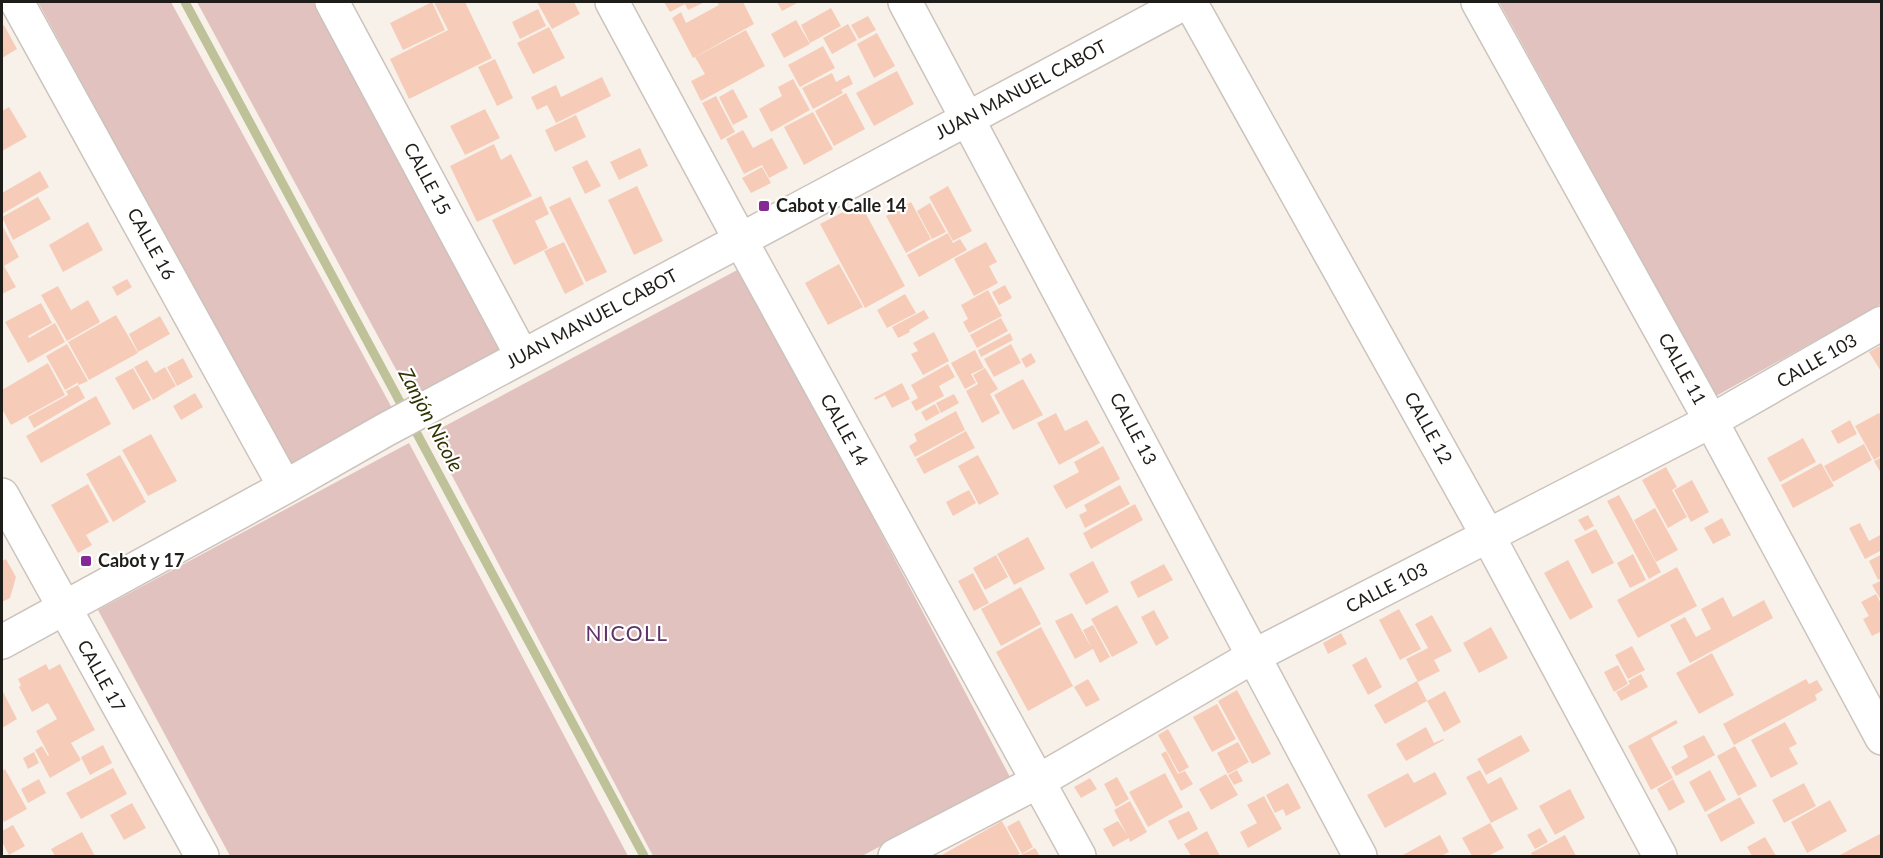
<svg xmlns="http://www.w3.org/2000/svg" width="1883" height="858" font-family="Lato,sans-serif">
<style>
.green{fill:#e1c2bf}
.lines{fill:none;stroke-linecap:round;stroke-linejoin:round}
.stream{stroke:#bfc198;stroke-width:9}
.building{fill:#f6ccb9}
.minor-casing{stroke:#cbc3bc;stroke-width:36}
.minor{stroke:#fff;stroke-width:33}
.poi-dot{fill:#842996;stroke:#fff;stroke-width:2}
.labels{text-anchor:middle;stroke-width:4.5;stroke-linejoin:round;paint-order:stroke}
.street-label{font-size:18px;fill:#1f1d1a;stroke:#fff}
.poi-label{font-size:18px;font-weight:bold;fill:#1f1d1a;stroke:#fff;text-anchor:start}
.water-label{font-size:20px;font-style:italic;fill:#313200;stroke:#fff}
.quarter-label{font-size:21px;letter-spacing:1.5px;fill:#5e3267;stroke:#fff}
</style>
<rect width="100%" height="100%" fill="#f8f1e9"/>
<!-- green -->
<path class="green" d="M38,2H171L392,408L289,465Z
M197,2H313L501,350L412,399Z
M1499,2H1881V304L1716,396Z
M741,268L1010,777L862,856H653L430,434Z
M409,443L628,856H230L98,610Z"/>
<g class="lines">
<!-- stream -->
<path class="stream" d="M185,2L644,856"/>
</g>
<!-- building -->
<path class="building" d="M432,2L445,30L403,50L390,23Z
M434,2H465L492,58L409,99L390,59L448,30Z
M537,2H574L580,14L552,29Z
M664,2H705L688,10L685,4L670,12Z
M717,2H743L754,24L693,58L672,18L681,12L686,23L719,5Z
M777,2H799L782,11Z
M831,8L841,26L810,43L801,25Z
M538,9L546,26L520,39L512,22Z
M868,16L876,30L859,39L851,25Z
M796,20L810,44L784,58L771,34Z
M848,24L857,40L832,54L823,38Z
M4,25L17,49L2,58V26Z
M549,27L565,58L533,74L517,43Z
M746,30L765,66L701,101L691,81L705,74L695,57Z
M877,33L895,66L874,78L857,44Z
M823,46L835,68L800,87L788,65Z
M495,59L513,98L497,106L478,67Z
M897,71L914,104L874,126L856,93Z
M832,73L836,82L849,75L853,84L841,90L843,93L813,109L802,88Z
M602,77L611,96L556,123L547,105L537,110L531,97L556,85L561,97Z
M793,79L810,110L771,132L759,109L782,96L778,87Z
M733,89L748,117L733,125L719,97Z
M846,93L865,129L834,146L815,111Z
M716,96L735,132L721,140L702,103Z
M9,107L27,137L2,151V111Z
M485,109L500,138L465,155L450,126Z
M813,112L833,149L804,165L784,127Z
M576,115L586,137L555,152L545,130Z
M743,130L753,148L772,138L788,168L769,178L762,165L744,174L726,139Z
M494,144L501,160L511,154L532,196L477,222L450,166Z
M640,148L648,166L619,180L610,162Z
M587,160L601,186L585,194L572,167Z
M762,167L771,183L751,193L742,178Z
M40,171L49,187L2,214V193Z
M637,186L663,241L634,255L608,200Z
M948,186L972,231L953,241L929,197Z
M541,196L549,214L535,221L548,248L514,265L492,220Z
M38,197L51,219L13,240L2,217Z
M570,197L607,272L586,282L549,207Z
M911,202L931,239L906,253L886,216Z
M860,203L905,286L865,308L820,224Z
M930,203L946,232L932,239L917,211Z
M88,222L103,250L63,272L49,245Z
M2,225L19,257L4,266L16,287L2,294Z
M948,233L953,243L960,239L967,250L919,277L907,255Z
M564,242L584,284L565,294L544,251Z
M986,242L997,262L989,266L998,283L974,296L954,259Z
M839,264L863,307L828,325L805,283Z
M127,279L132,287L117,296L112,287Z
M1005,285L1012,298L999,305L992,292Z
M58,286L71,310L88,300L100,322L67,341L41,295Z
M988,290L1002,316L969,333L963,322L968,319L961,305Z
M905,294L916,313L887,328L877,310Z
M41,303L52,323L28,336L29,338L55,323L65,342L28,363L5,322Z
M924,310L929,318L909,330L910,332L898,338L892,327Z
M116,315L138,353L89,380L68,342Z
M160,316L170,334L138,352L129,334Z
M1001,318L1008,331L977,348L970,335Z
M934,332L949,361L923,375L911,354L918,351L913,343Z
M1010,333L1013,340L981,357L978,350Z
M67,344L88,381L79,385L76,381L77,383L65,390L46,356Z
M1011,344L1021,363L994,377L984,359Z
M1882,345V373L1869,352Z
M975,350L984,368L971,374L976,383L965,389L951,363Z
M1031,353L1036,362L1026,368L1021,359Z
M183,358L193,377L177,386L167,367Z
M147,360L155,373L165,367L176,386L153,400L134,367Z
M48,363L65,395L11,425L2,409V390Z
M948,364L955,377L939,386L944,396L916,411L911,402L918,398L911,385Z
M133,368L151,400L133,410L115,378Z
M985,368L998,389L990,394L1000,413L982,423L966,391L978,384L973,375Z
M1023,379L1043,415L1013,430L994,395Z
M902,383L910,399L892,408L885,395L875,400L874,398Z
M78,385L85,398L34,428L28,417L68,395L66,391Z
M195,393L203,407L181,420L173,406Z
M954,394L959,403L941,413L936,403Z
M96,396L111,424L41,463L26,436Z
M935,404L940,413L926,421L921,412Z
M956,411L965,430L915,457L909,446L917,441L914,434Z
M1056,413L1065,431L1087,420L1100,443L1059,465L1037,423Z
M1879,413L1882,418V455L1874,460L1855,426Z
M1850,420L1857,434L1838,444L1831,431Z
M966,431L975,448L924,474L916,459Z
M151,434L177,481L148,496L122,450Z
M1803,438L1816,462L1780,482L1767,458Z
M1864,444L1872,460L1833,482L1824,466Z
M1103,446L1120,479L1066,509L1053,486L1079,472L1074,462Z
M120,455L146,502L113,522L86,474Z
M978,455L999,494L979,505L958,466Z
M1882,457V475L1874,461Z
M1821,463L1834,486L1793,508L1781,485Z
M1666,467L1677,487L1672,490L1687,517L1668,528L1642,480Z
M1692,480L1709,512L1691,522L1674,490Z
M88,484L109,522L86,535L92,545L78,553L51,505Z
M1120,485L1130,504L1085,528L1079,515L1087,511L1084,505Z
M969,490L976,503L953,516L946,502Z
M1619,495L1661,572L1649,579L1607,501Z
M1135,504L1143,520L1091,549L1083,533Z
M1655,508L1678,550L1656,562L1634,520Z
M1588,515L1594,526L1585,531L1578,520Z
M1722,518L1731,535L1713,544L1704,528Z
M1860,523L1869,541L1882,534V550L1865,559L1849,528Z
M1596,529L1614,563L1592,574L1574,540Z
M1028,537L1045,569L1014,585L997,554Z
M1633,554L1646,580L1630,588L1617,563Z
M1882,554V578L1878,580L1869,561Z
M996,555L1008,577L985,590L973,568Z
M6,559L16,577L10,598L2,602V561Z
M1568,560L1593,607L1570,620L1544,573Z
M1093,561L1109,592L1086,605L1069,574Z
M1164,564L1173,580L1138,598L1130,582Z
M1677,567L1697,606L1638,638L1617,600Z
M973,573L989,603L974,611L958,581Z
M1882,580V602L1872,585Z
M1021,587L1041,624L1001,646L981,609Z
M1876,594L1882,605V631L1872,636L1863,619L1869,616L1861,602Z
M1723,597L1733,617L1764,600L1773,618L1690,663L1670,625L1685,617L1696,637L1711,629L1701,609Z
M1117,605L1138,643L1112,657L1091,619Z
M1399,609L1421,649L1400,660L1379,620Z
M1154,610L1169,638L1156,646L1141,617Z
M1072,613L1091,647L1083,630L1093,625L1110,657L1100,663L1093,649L1075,659L1055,621Z
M1432,615L1452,651L1434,660L1440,671L1418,682L1406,659L1428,648L1415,624Z
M1041,627L1073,686L1028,711L996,652Z
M1491,627L1508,658L1479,673L1463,643Z
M1341,633L1347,644L1328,654L1323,643Z
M1632,646L1645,670L1628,679L1615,655Z
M1712,653L1734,695L1699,714L1676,673Z
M1366,657L1382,687L1368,695L1352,665Z
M46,664L49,670L60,664L95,730L71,743L81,760L50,778L35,750L42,746L48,756L49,755L36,731L57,719L48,703L32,712L19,687L21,685L18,679Z
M1618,665L1628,684L1614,692L1604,672Z
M1641,674L1648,687L1621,701L1616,692L1630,684L1628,681Z
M1088,679L1100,700L1086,707L1074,687Z
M1806,679L1809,684L1817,680L1823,690L1815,695L1817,700L1734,745L1723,724Z
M1417,681L1427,701L1445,691L1461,722L1444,732L1427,701L1385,724L1374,705Z
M2,690L17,719L2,728Z
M1237,690L1271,754L1252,764L1218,701Z
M1217,704L1236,739L1212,752L1193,717Z
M1676,720L1678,723L1651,738L1673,778L1651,790L1628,746Z
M1785,722L1797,744L1789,748L1798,764L1771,778L1751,740Z
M1426,727L1434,743L1443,739L1444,740L1406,761L1396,744Z
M1168,729L1189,767L1179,773L1158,735Z
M1521,735L1530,751L1486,775L1477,759Z
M1704,735L1715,755L1676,776L1671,767L1688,757L1683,746Z
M1238,742L1249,762L1228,774L1217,753Z
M103,745L112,763L90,775L81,757Z
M1735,746L1757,786L1738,796L1717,756Z
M1166,751L1178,774L1185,771L1193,784L1181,791L1161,754Z
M34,752L39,763L28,769L23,758Z
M113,768L127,794L81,819L66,793Z
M5,769L27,809L4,822L2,818V771Z
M1237,770L1243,781L1234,785L1228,775Z
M1480,770L1488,784L1501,777L1518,809L1491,823L1466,777Z
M1710,770L1726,800L1705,812L1689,782Z
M1435,772L1447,794L1385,828L1367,795L1408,773L1414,783Z
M1165,773L1183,807L1148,827L1129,792Z
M1226,774L1238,795L1211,810L1199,789Z
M1117,777L1129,799L1116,807L1104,784Z
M1090,778L1097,789L1081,798L1074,787Z
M39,779L46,793L28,803L21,789Z
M1673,779L1685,802L1669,811L1657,789Z
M1288,783L1301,808L1286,816L1283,809L1275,813L1266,795Z
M1804,783L1816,806L1784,823L1772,800Z
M1570,789L1585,818L1555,835L1539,806Z
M1264,796L1282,829L1248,848L1240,832L1257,823L1247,805Z
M1740,797L1755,823L1721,842L1707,815Z
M1830,800L1847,831L1807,853L1791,822Z
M1130,801L1147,832L1130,842L1129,838L1113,847L1103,829L1118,821L1127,835L1114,810Z
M132,803L146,828L124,840L110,815Z
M1189,811L1198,829L1178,840L1168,821Z
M1019,820L1033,847L1022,854L1007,827Z
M1002,821L1020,854L1015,856H940Z
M1490,823L1504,848L1488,856H1472L1462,838Z
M13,825L25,846L9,855L2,842V831Z
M1540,828L1548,842L1535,849L1527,835Z
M1207,831L1220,856H1191L1184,844Z
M82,832L95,856H55L51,849Z
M1882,833V856H1838L1872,838Z
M1440,835L1449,852L1441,856H1401Z
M1565,835L1576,856H1533L1531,853Z
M1765,837L1776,856H1752L1747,847Z
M1035,848L1040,856H1019Z"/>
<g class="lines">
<!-- minor casing -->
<g class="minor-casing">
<path id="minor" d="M17,2L285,487
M332,2L522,356
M612,2L741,241L1079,856
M905,2L1360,856
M1190,2L1488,536L1660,856
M1478,2L1711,421L1882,738
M2,495L202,856
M2,642L285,487L385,430L1186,2
M895,856L1037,782L1254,656L1711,421L1882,323"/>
</g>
<!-- minor -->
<use href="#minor" class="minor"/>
</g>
<!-- markers -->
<g class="poi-dot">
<rect x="758" y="200" width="12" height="12" rx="3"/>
<rect x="80" y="555" width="12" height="12" rx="3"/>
</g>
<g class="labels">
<!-- street labels -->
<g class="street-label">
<text transform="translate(1021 90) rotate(-28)" y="6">JUAN MANUEL CABOT</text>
<text transform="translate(427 179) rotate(62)" y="6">CALLE 15</text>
<text transform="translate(151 244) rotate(61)" y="6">CALLE 16</text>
<text transform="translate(592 319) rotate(-28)" y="6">JUAN MANUEL CABOT</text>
<text transform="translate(1817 361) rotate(-30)" y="6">CALLE 103</text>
<text transform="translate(1682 369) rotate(61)" y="6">CALLE 11</text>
<text transform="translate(1428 428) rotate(61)" y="6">CALLE 12</text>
<text transform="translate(1133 429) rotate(62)" y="6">CALLE 13</text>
<text transform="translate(844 430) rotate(61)" y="6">CALLE 14</text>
<text transform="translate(1387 588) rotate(-27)" y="6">CALLE 103</text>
<text transform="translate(101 676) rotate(61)" y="6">CALLE 17</text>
</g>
<!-- poi labels -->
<g class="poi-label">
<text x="776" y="212">Cabot y Calle 14</text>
<text x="98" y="567">Cabot y 17</text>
</g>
<!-- water labels -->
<g class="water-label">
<text transform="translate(431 420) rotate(62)" y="7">Zanjón Nicole</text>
</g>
<!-- quarter labels -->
<g class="quarter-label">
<text x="627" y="641">NICOLL</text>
</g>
</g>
<!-- border -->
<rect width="1883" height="858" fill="none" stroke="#1f1d1a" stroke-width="6"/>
</svg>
